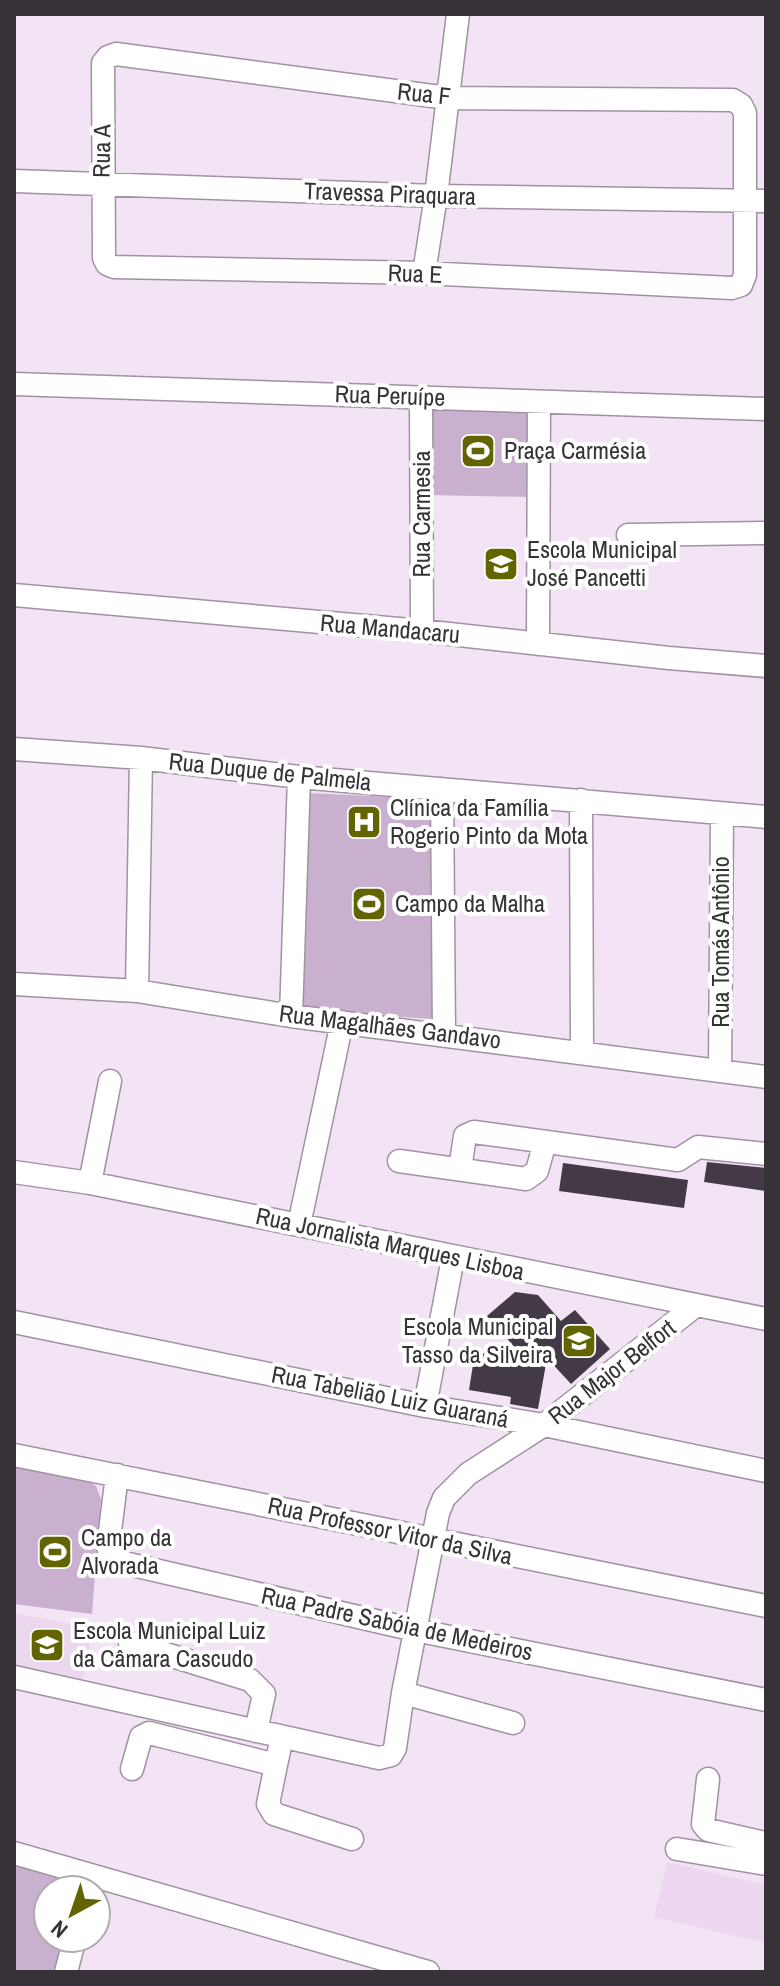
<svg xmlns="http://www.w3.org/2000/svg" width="780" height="1986" font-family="'Archivo Narrow',sans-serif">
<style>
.built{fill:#ebd7ee}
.green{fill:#cab0cf}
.building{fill:#443946}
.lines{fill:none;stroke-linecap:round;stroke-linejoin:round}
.minor-casing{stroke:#a092a2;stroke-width:25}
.minor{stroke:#fff;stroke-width:22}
.labels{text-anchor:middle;stroke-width:8;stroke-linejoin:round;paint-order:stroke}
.street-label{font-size:24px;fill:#373238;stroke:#fff}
.poi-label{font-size:24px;fill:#373238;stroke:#fff;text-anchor:start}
</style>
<rect width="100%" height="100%" fill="#f3e4f5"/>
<!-- built -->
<path class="built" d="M14,1613L93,1629L83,1679L14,1665Z
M667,1862L766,1885V1943L654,1917Z"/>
<!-- green -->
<path class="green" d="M426,403L529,407V497L427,495Z
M308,793L434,799L432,1019L301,1010Z
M14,1460L82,1477L96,1486L101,1499L92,1614L14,1604Z
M14,1861L82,1883L80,1890H48V1938H67L57,1972H14Z"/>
<!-- building -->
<path class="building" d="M707,1162L766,1168V1191L704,1182Z
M563,1163L688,1180L684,1208L559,1191Z
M515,1292L538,1295L561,1321L575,1310L610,1349L571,1384L547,1358L538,1409L510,1404L511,1397L469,1390L475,1352L527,1361L487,1316Z"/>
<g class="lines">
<!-- minor casing -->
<g class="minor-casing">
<path id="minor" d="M116,54L448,98L733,100L741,105L745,113V275L741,285L732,288L424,273L114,267L107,264L104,258L103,63L108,57Z
M14,181L436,196L766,201
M424,273L436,196L458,14
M14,384L766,409
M421,398L422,631
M628,535L766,533
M14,595L422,631L669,658L766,666
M538,644L539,402
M14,749L141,758L299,777L766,817
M442,789L444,1034
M581,800L582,1052
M14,984L137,991L291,1016L766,1077
M137,991L141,758
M291,1016L299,777
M720,1070L722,814
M399,1161L526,1179L537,1171L545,1142
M460,1169L465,1136L474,1132L678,1160L698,1147L766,1154
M14,1172L90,1183L766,1319
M90,1183L110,1081
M299,1225L342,1022
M14,1322L425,1406L544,1425L766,1471
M425,1406L453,1258
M14,1455L766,1606
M117,1475L108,1547L110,1553L124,1563L415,1630L766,1700
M130,1643L250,1680L264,1694L256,1731
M14,1677L379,1758L391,1755L395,1748L403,1693L513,1723
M403,1693L438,1513L444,1498L468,1474L544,1425L695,1306
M276,1765L268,1804L274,1814L352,1839
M132,1769L141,1737L149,1733L276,1765L282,1737
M708,1779L703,1824L708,1830L765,1843L760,1863
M677,1849L766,1864
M14,1853L428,1972
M66,1972L75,1938"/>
</g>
<!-- minor -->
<use href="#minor" class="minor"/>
</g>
<!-- icons -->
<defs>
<g id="stadium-square" transform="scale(1.8)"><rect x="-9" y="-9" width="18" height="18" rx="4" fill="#626400" stroke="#fff"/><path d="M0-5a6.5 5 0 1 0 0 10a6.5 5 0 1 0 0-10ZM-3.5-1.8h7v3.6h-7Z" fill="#fff"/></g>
<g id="school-square" transform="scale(1.8)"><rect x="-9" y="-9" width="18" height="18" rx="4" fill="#626400" stroke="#fff"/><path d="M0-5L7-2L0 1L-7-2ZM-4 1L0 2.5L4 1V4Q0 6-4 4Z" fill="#fff"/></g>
<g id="hospital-square" transform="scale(1.8)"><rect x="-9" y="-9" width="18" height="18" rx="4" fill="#626400" stroke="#fff"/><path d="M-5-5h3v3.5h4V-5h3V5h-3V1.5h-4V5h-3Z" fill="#fff"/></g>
</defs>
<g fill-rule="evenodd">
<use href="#stadium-square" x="478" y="451"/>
<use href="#school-square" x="501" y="564"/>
<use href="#hospital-square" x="364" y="822"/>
<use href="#stadium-square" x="369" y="904"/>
<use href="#school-square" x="579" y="1341"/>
<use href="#stadium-square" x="55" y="1552"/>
<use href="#school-square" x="47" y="1645"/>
</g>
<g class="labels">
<!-- street labels -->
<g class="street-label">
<text transform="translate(424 94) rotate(6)" y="8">Rua F</text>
<text transform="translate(102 151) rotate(-89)" y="8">Rua A</text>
<text transform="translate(390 194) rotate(2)" y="8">Travessa Piraquara</text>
<text transform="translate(415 274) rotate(2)" y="8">Rua E</text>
<text transform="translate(390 396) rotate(2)" y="8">Rua Peruípe</text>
<text transform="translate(422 514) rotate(-90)" y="8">Rua Carmesia</text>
<text transform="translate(390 629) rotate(5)" y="8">Rua Mandacaru</text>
<text transform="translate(270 772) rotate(6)" y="8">Rua Duque de Palmela</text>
<text transform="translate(721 942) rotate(-90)" y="8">Rua Tomás Antônio</text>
<text transform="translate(390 1027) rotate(7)" y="8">Rua Magalhães Gandavo</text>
<text transform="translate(390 1244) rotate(12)" y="8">Rua Jornalista Marques Lisboa</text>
<text transform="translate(612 1372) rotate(-38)" y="8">Rua Major Belfort</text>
<text transform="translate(390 1397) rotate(11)" y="8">Rua Tabelião Luiz Guaraná</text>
<text transform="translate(390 1531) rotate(12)" y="8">Rua Professor Vitor da Silva</text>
<text transform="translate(397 1624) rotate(12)" y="8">Rua Padre Sabóia de Medeiros</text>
</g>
<!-- poi labels -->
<g class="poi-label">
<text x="504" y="459">Praça Carmésia</text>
<text x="527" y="558">Escola Municipal<tspan x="527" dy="28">José Pancetti</tspan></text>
<text x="390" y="816">Clínica da Família<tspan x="390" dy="28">Rogerio Pinto da Mota</tspan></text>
<text x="395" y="912">Campo da Malha</text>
<text x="553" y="1335" text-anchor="end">Escola Municipal<tspan x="553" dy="28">Tasso da Silveira</tspan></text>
<text x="81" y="1546">Campo da<tspan x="81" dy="28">Alvorada</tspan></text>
<text x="73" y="1639">Escola Municipal Luiz<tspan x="73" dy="28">da Câmara Cascudo</tspan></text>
</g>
</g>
<!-- border -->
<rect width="780" height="1986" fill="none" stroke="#373238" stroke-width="32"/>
<!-- north arrow -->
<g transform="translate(72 1914) rotate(220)"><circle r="38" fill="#ffffff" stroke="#afadaf" stroke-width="2"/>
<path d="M0-6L14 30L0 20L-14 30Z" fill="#626400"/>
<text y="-12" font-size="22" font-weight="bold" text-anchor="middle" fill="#373238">N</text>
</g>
</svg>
